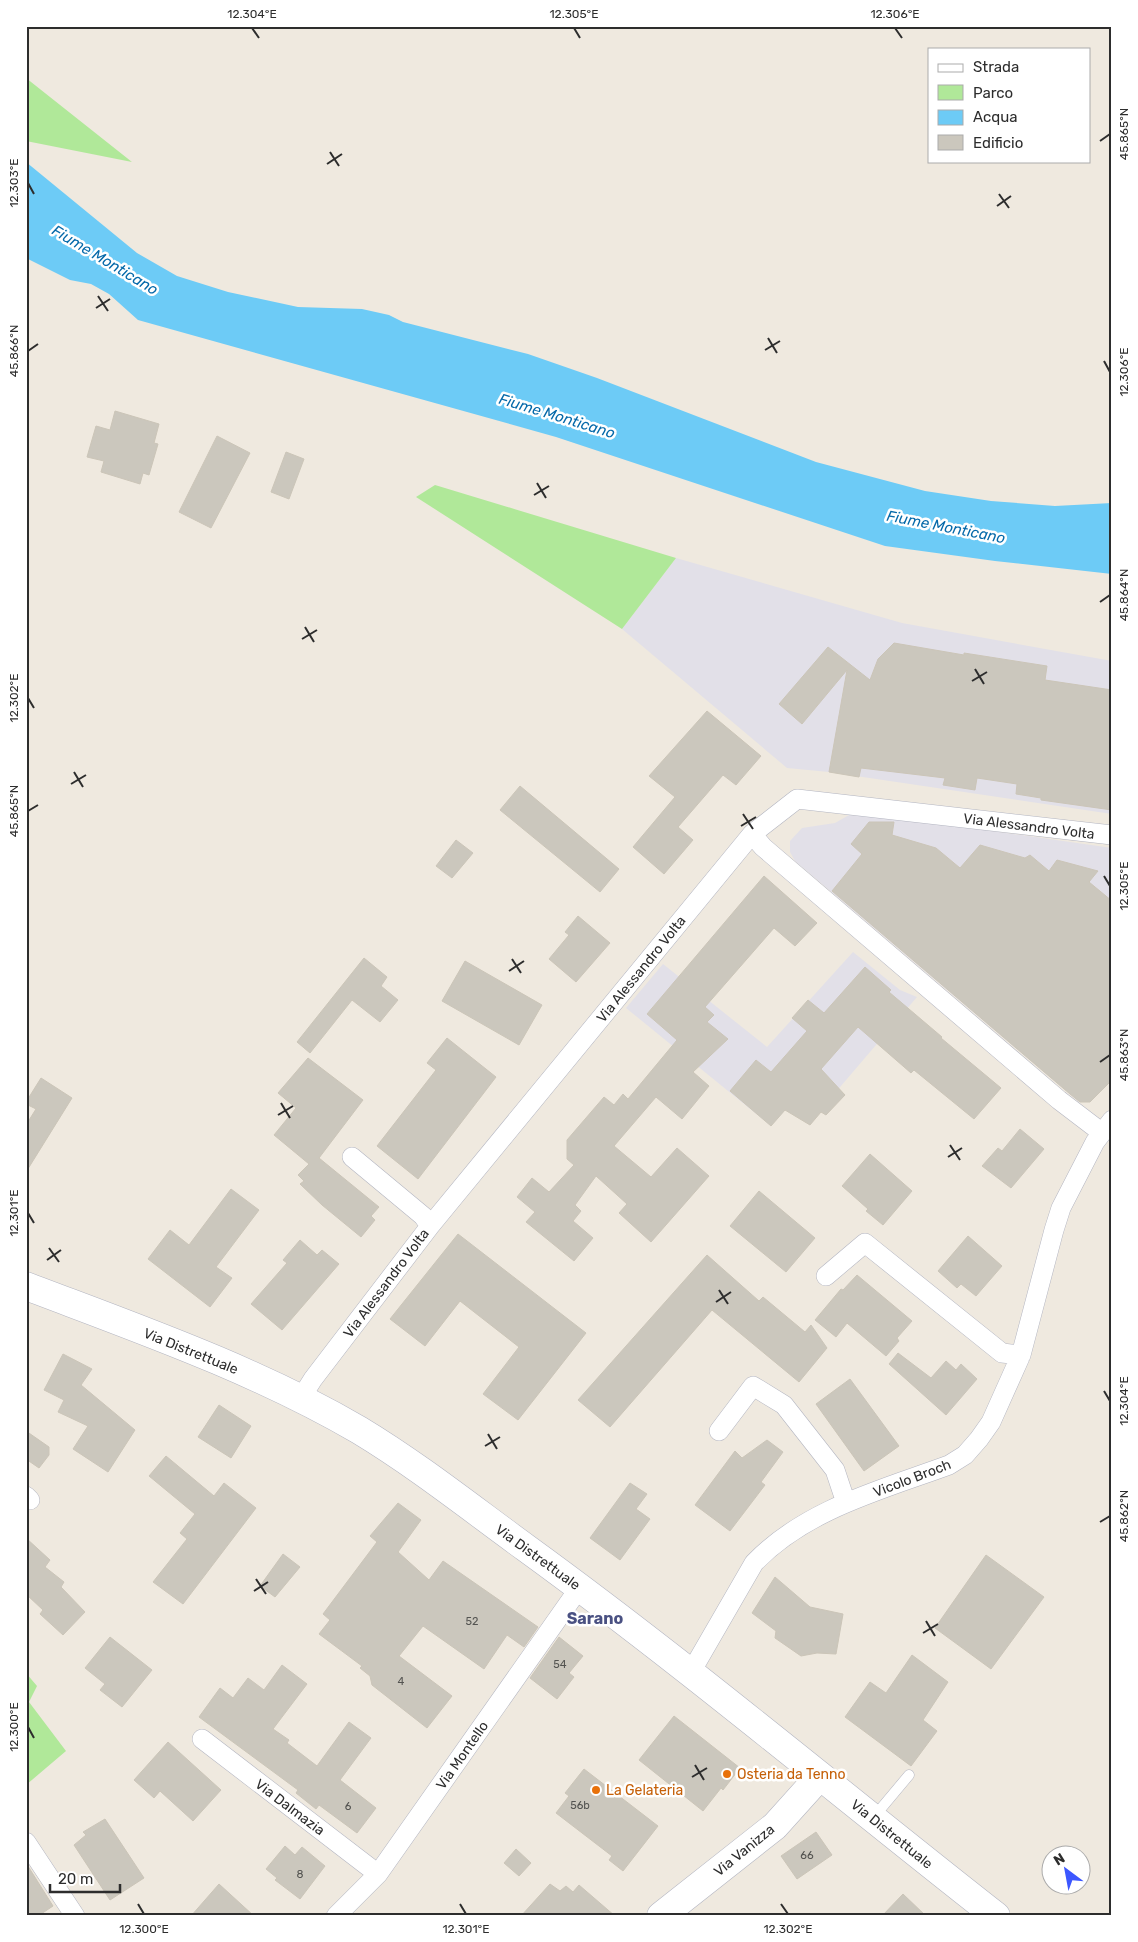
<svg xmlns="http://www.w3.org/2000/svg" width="1138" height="1942" font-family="Rubik,sans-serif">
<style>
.industrial{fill:#e2e0e8}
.green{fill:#b0e899}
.water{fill:#6dcbf6}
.building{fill:#cbc7bd;stroke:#cbc5b8}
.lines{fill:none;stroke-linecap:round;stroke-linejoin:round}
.lane-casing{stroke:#b3b5c1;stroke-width:11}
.street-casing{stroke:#b3b5c1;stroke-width:20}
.secondary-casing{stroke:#b3b5c1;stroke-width:29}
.lane{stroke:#fff;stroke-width:10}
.street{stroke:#fff;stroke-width:19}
.secondary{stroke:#fff;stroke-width:28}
.ticks{fill:none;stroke:#2d2d2d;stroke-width:2}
.food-dot{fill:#e8710a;stroke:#fff;stroke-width:2}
.labels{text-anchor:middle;stroke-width:5;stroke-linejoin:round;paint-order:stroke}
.number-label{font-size:11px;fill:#545451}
.street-label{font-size:14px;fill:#2d2d2d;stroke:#fff}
.food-label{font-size:14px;fill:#c56008;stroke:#fff;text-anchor:start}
.water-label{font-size:15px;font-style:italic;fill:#0569a9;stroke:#fff}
.quarter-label{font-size:16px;font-weight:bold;fill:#4a5182;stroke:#fff}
.neatline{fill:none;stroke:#2d2d2d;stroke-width:2}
.ticks-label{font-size:12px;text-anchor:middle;fill:#2d2d2d}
</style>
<rect width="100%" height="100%" fill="#efe9df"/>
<!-- industrial -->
<path class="industrial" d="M676,558L902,623L1112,661V814L829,772L787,768L622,629Z
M849,815L915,820L1112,848V1080L1090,1102H1079L795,861L790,852V841L802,828L835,823Z
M853,952L900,990L917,997L829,1100L808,1084L771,1126L626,1008L663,964L767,1047Z"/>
<!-- green -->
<path class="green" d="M26,78L132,162L26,141Z
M435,485L676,558L622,629L416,497Z
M26,1673L37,1686L29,1702L66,1751L26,1785Z"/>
<!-- water -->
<path class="water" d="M26,162L137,253L177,276L228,292L298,307L362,309L389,315L403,322L528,354L597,378L816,462L925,491L991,501L1055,506L1112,503V574L995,561L885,546L556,437L138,320L109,294L91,284L70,280L26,258Z"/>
<!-- building -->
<path class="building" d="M115,411L159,424L154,443L158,444L149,475L143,473L140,484L101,472L104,461L87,457L96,426L110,430Z
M217,436L250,453L211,528L179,512Z
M286,452L304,459L289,499L271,492Z
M894,643L964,655V653L1047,666L1045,680L1112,690V810L1041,800V798L1016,794L1017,784L977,778L975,790L943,785L945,778L861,768L859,777L829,772L847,670L802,724L779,704L828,647L870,680L878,659Z
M707,711L761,756L736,785L723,775L678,827L693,840L664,874L633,847L675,797L649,776Z
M520,786L619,869L600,892L500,810Z
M869,822H894L892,835L936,848L960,868L980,845L1025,858L1030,855L1049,871L1057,860L1098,871L1089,882L1112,901V1080L1090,1102H1080L1070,1094L832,891L862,854L851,844Z
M456,840L473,853L452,878L436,866Z
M764,876L817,923L795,946L774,928L705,1007L714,1015L707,1022L728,1039L693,1072L709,1086L682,1119L656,1097L614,1146L651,1177L677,1148L709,1176L651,1242L619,1213L627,1204L596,1176L575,1205L581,1211L573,1221L593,1238L574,1261L526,1222L535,1212L517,1197L532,1178L549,1192L574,1165L567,1159V1140L604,1097L614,1105L623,1094L628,1099L677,1040L647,1014Z
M578,916L610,943L576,982L549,959L569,935L565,932Z
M364,958L387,977L381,986L398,1000L380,1022L352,1000L310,1053L297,1042Z
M465,961L542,1005L519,1045L442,1001Z
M865,967L891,990L889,992L942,1037L941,1038L1001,1088L974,1119L914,1070L911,1073L858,1027L821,1069L845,1095L826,1115L821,1112L810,1125L785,1110L771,1126L730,1091L756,1060L771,1072L807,1031L792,1018L808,1000L824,1013Z
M447,1038L496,1077L418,1179L377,1146L436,1070L427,1063Z
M308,1058L363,1100L319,1158L379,1207L371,1216L375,1220L361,1237L322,1205L300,1184L304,1181L298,1175L309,1164L274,1135L296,1108L278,1093Z
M41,1078L72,1098L26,1172V1125L36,1109L26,1104V1102Z
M1020,1129L1044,1149L1011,1188L982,1166L998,1148L1002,1151Z
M870,1154L912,1191L883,1225L866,1211L868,1209L842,1186Z
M231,1189L259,1210L216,1267L232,1278L210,1307L148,1259L170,1230L189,1245Z
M759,1191L815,1238L786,1272L730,1226Z
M458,1234L586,1333L518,1420L483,1394L519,1347L460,1301L425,1346L390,1319Z
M968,1236L1002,1266L976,1296L961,1284L957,1288L938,1271Z
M300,1240L317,1255L322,1250L339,1264L282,1330L251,1304L287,1263L283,1260Z
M707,1255L759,1301L763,1297L805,1332L811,1325L827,1348L799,1382L712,1310L610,1427L578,1400Z
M857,1275L912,1321L897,1338L899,1341L886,1356L847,1323L836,1337L815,1320L841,1289L843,1290Z
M898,1353L931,1378L946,1361L956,1370L961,1364L977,1379L946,1415L889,1364Z
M63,1354L92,1369L81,1385L135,1430L108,1472L73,1449L88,1426L58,1412L64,1400L44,1390Z
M850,1379L899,1446L864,1471L816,1404Z
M219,1405L251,1426L231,1458L198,1437Z
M26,1431L49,1447V1455L39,1468L26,1459Z
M767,1440L783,1452L761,1482L765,1485L730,1531L695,1505L735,1451L742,1458Z
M166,1456L214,1496L224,1483L256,1508L183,1604L153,1582L187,1539L180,1533L195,1514L149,1476Z
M630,1483L647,1494L636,1509L650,1519L620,1560L590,1538Z
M398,1503L421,1520L398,1552L429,1580L443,1561L538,1627L524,1647L507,1635L484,1669L423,1626L399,1656L452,1696L427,1728L372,1685L370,1676L360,1668L362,1666L319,1634L330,1620L323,1614L377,1542L370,1536Z
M26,1538L50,1560L45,1567L64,1582L61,1587L85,1612L63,1635L40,1614L43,1610L27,1595L26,1596Z
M283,1554L300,1567L275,1597L260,1586Z
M986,1555L1044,1597L991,1669L935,1628Z
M775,1577L810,1607L843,1614L836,1654L817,1653L801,1656L775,1638L776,1631L752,1613Z
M110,1637L152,1670L122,1707L100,1690L105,1684L85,1668Z
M559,1637L583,1656L569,1673L574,1677L557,1699L530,1678Z
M912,1655L948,1682L923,1720L937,1731L911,1766L845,1717L870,1682L886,1693Z
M282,1665L307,1684L273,1729L289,1740L287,1743L317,1766L349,1722L371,1738L340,1780L376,1808L357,1833L319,1805L316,1809L296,1793L298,1790L199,1717L220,1688L233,1698L248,1678L264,1690Z
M674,1716L740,1768L723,1790L721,1788L703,1811L639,1760Z
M168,1742L221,1790L193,1821L160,1791L154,1798L134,1780Z
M584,1769L658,1826L623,1871L609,1860L612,1856L556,1813L569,1796L565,1793Z
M105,1819L144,1878L110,1900L74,1845L86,1835L83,1832Z
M816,1832L832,1855L797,1879L781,1856Z
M285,1846L295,1855L302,1847L325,1866L300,1899L275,1880L277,1878L266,1869Z
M516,1849L531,1863L519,1876L504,1863Z
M26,1863L53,1906L38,1916H26Z
M219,1884L254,1916H191Z
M550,1884L560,1891L566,1886L573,1892L579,1885L615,1916H521Z
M903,1894L926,1916H882Z"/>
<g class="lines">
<!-- lane casing -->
<g class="lane-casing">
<path id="lane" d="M873,1818L909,1775"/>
</g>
<!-- street casing -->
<g class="street-casing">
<path id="street" d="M752,834L763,847L1059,1100L1101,1132
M352,1157L423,1216L430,1226
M826,1276L865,1243L1002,1353L1021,1355
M301,1398L313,1379L430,1226L752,834L797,799L1112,835
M719,1431L753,1386L784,1405L835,1470L846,1503
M26,1496L30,1500
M691,1672L754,1563C806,1509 881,1490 949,1465L965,1455L979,1439L991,1422L1021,1355L1054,1230L1061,1208L1095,1142L1112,1120
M202,1739L378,1874
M26,1842L75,1916
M336,1916L378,1874L580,1587"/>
</g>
<!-- secondary casing -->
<g class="secondary-casing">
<path id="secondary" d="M26,1286C139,1329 254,1369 359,1430C417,1465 471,1508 526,1548C687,1665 839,1793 996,1916
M661,1916L775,1826L820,1776"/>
</g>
<!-- lane -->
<use href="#lane" class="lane"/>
<!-- street -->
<use href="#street" class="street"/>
<!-- secondary -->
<use href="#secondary" class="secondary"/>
</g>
<!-- ticks -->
<path class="ticks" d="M252,28L259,38M574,28L580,38M895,28L902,38M1100,141L1110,134M330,152L339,166M327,164L342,154M28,183L34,194M999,194L1009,208M997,206L1011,196M98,296L108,311M96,308L110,299M768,338L777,353M765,350L780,341M28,351L38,344M1104,361L1110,372M537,483L546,498M534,495L549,486M1100,602L1110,595M305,627L314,642M302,639L317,630M975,669L984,684M972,681L987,672M28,698L34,708M74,772L83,787M71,784L86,775M28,811L38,805M743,814L753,829M741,826L756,817M1104,876L1110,886M512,959L521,973M509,971L524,961M1100,1062L1110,1055M281,1103L290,1118M278,1115L293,1106M950,1145L960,1160M948,1157L962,1148M28,1213L34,1223M49,1248L59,1262M47,1260L61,1250M719,1290L728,1304M716,1302L731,1292M1104,1391L1110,1401M488,1434L497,1449M485,1446L500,1437M1100,1522L1110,1516M256,1579L266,1594M254,1591L268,1582M926,1621L935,1636M923,1633L938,1624M28,1727L34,1738M695,1765L704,1780M692,1777L707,1768M138,1904L144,1914M460,1904L466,1914M781,1904L788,1914"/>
<!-- markers -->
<g class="food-dot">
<circle cx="727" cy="1774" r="5"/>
<circle cx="596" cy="1790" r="5"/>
</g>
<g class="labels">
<!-- number labels -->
<g class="number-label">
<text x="472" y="1625">52</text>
<text x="560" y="1668">54</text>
<text x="401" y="1685">4</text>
<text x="580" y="1809">56b</text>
<text x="348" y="1810">6</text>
<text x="807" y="1859">66</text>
<text x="300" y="1878">8</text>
</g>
<!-- street labels -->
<g class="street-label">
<text transform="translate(1029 826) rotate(7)" y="5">Via Alessandro Volta</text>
<text transform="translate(641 969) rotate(-51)" y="5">Via Alessandro Volta</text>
<text transform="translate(386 1283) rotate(-53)" y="5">Via Alessandro Volta</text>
<text transform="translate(191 1351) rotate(22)" y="5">Via Distrettuale</text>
<text transform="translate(912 1478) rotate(-21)" y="5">Vicolo Broch</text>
<text transform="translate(538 1557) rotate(36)" y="5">Via Distrettuale</text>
<text transform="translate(462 1755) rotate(-55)" y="5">Via Montello</text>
<text transform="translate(290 1807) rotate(37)" y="5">Via Dalmazia</text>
<text transform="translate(892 1834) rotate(39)" y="5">Via Distrettuale</text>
<text transform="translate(744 1850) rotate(-39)" y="5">Via Vanizza</text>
</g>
<!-- food labels -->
<g class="food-label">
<text x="737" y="1779">Osteria da Tenno</text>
<text x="606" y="1795">La Gelateria</text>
</g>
<!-- water labels -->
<g class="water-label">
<text transform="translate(105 260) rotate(31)" y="5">Fiume Monticano</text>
<text transform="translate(557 416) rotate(17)" y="5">Fiume Monticano</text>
<text transform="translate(946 527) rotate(11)" y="5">Fiume Monticano</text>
</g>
<!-- quarter labels -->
<g class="quarter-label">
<text x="595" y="1624">Sarano</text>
</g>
</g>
<!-- border -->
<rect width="1138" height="1942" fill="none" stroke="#ffffff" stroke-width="55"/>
<!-- legend -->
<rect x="928" y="48" width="162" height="115" fill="#ffffff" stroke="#ababab"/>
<rect x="938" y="64" width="25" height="8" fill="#ffffff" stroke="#ababab"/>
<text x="973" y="72" font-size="15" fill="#2d2d2d">Strada</text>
<rect x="938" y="85" width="25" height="15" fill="#b0e899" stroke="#ababab"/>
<text x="973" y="98" font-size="15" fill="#2d2d2d">Parco</text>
<rect x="938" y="110" width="25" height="15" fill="#6dcbf6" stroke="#ababab"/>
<text x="973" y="122" font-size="15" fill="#2d2d2d">Acqua</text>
<rect x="938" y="135" width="25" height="15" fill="#cbc7bd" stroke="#ababab"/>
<text x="973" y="148" font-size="15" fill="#2d2d2d">Edificio</text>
<!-- north arrow -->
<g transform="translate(1066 1870) rotate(328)"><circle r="24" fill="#ffffff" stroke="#ababab"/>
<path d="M0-4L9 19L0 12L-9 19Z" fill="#3c57ff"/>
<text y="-8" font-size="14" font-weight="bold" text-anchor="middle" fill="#2d2d2d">N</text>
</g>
<!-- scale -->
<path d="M50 1884v8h70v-8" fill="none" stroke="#2d2d2d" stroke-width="2.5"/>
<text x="58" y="1884" font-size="15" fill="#2d2d2d" stroke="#ffffff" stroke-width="4" paint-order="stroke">20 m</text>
<rect x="28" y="28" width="1082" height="1886" class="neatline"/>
<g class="ticks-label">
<text x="252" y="18">12.304°E</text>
<text x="574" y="18">12.305°E</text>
<text x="895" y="18">12.306°E</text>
<text transform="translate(1124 134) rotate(-90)" y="4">45.865°N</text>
<text transform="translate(14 183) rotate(-90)" y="4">12.303°E</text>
<text transform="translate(14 351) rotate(-90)" y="4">45.866°N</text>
<text transform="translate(1124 372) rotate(-90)" y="4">12.306°E</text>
<text transform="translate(1124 595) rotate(-90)" y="4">45.864°N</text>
<text transform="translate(14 698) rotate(-90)" y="4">12.302°E</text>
<text transform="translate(14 811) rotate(-90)" y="4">45.865°N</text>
<text transform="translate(1124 886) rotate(-90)" y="4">12.305°E</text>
<text transform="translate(1124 1055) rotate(-90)" y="4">45.863°N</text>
<text transform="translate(14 1213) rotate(-90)" y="4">12.301°E</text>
<text transform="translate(1124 1401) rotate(-90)" y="4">12.304°E</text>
<text transform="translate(1124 1516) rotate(-90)" y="4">45.862°N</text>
<text transform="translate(14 1727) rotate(-90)" y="4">12.300°E</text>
<text x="144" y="1933">12.300°E</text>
<text x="466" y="1933">12.301°E</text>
<text x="788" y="1933">12.302°E</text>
</g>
</svg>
